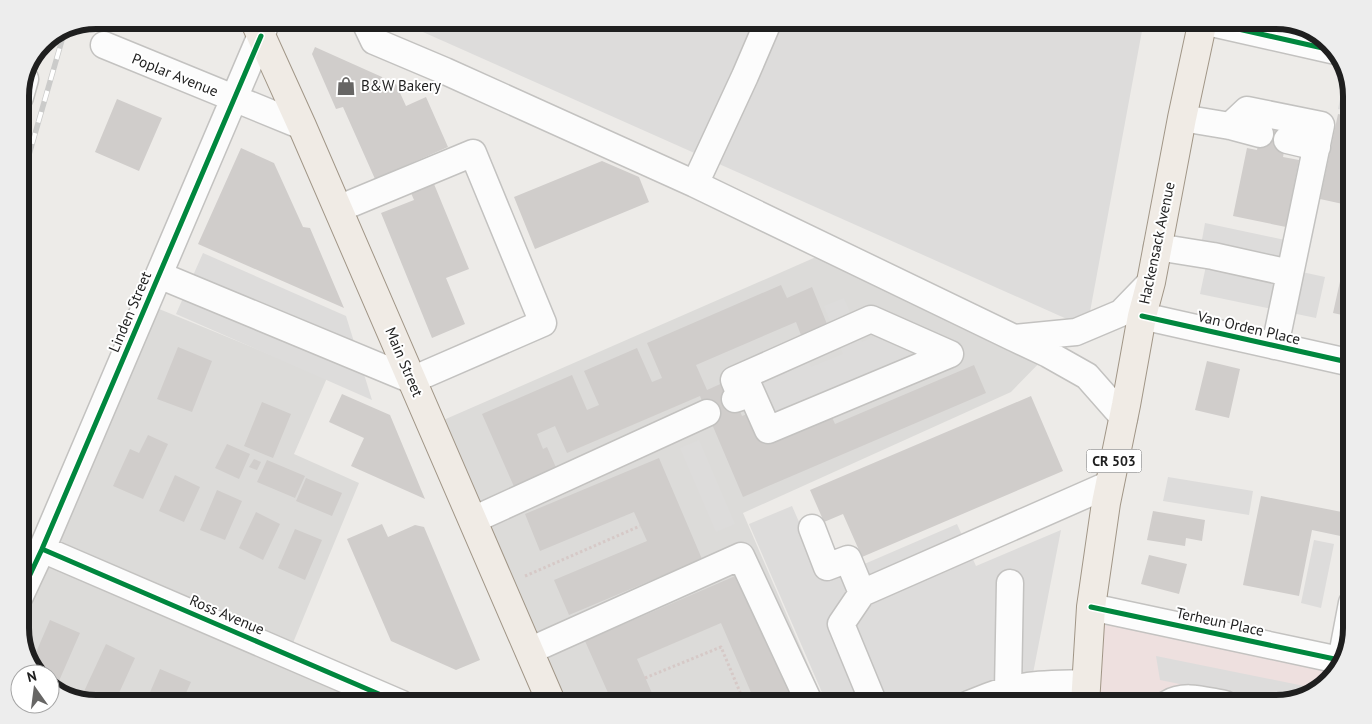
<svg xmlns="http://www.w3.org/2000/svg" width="1372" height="724" font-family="'PT Sans',sans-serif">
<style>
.residential{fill:#dcdbd9}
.commercial{fill:#eee0df}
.parking{fill:#dddcdb}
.building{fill:#d0cdcb}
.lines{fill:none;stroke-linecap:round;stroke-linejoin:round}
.minor-casing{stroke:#c3c2c0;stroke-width:29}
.major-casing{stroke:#a19687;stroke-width:30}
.path{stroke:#d6c9c7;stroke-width:3;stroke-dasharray:2.5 2.5;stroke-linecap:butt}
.minor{stroke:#fcfcfc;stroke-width:26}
.major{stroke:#f0ebe5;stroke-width:28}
.rail-casing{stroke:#cbcbca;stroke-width:5.5}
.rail{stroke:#fff;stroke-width:4;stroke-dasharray:11;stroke-linecap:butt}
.cycleway-casing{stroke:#fff;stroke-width:8}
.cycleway{stroke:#00873e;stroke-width:5}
.labels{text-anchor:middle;stroke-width:4;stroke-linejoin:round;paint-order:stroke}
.shield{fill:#fff;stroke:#626262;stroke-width:1}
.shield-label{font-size:14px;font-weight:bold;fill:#1f1f1f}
.street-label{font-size:15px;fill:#1f1f1f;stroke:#fff}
.poi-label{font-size:15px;fill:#1f1f1f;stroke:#fff;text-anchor:start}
.rim{fill:none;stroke:#1f1f1f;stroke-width:6}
</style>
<rect width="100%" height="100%" fill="#edebe8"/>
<!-- residential -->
<path class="residential" d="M832,250L1048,354L1011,392L743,513L825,704H552L432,425Z
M147,304L327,378L294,454L359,483L288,655L402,704H95L62,696L50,686V674H37L33,670L20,634V596Z"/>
<!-- commercial -->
<path class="commercial" d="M1091,607L1344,662L1315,694L1277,704H1050L1086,689Z"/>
<!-- parking -->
<path class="parking" d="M396,20H763L785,32L790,20H1144L1087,328Z
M1342,90L1352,92V112L1338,109Z
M1205,223L1285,240L1279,267L1325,277L1316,318L1200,294L1210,247L1201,245Z
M203,253L346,316L372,400L176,314Z
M844,298L862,342L891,330L898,347L906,344L915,365L774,414L759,379L807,359L811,367L843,354L824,306Z
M699,440L735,524L716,532L680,448Z
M1168,477L1253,491L1249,515L1163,501Z
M792,506L825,581L957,524L976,566L1061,530L1027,704H827L749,524Z
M1314,540L1334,544L1321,608L1301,603Z
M1156,656L1319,689L1315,694L1278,704L1160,680Z"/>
<!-- building -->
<path class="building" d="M315,47L382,77L386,88L396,84L406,106L426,97L448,147L375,179L343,107L336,109L312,54Z
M117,99L162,118L139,171L95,152Z
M1338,114L1352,117V206L1320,199Z
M1262,127L1288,132L1283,157L1299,160L1286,227L1233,216L1247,148L1257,150Z
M241,148L274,163L303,227L310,228L344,308L198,244Z
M602,161L639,177L649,202L535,249L514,197Z
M434,184L469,269L446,278L465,324L432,338L381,213L414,200L411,193Z
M1345,259L1352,260V317L1333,313Z
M781,285L787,298L812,287L827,324L801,335L796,322L696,365L707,390L727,381L742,416L750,413L763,444L831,415L835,424L974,365L986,393L743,497L700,396L567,453L555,426L537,434L543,449L547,447L558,472L516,491L482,414L572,375L587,410L599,405L584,371L637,348L652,382L662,378L647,343Z
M178,347L212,361L192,412L157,399Z
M1207,361L1240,369L1229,418L1195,410Z
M342,394L390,415L425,499L351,466L364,438L329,422Z
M1031,396L1063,471L862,557L843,514L824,522L810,490Z
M262,402L291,414L273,458L244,446Z
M148,435L168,444L143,499L113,486L130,449L139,453Z
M227,444L250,454L239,479L215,468Z
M659,458L702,559L569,615L554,580L647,541L634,512L540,551L525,514Z
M254,459L261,462L257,470L249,467Z
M267,460L305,476L295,498L257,482Z
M1351,468H1352V509L1343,507Z
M175,475L200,487L184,522L159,511Z
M306,478L342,493L332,516L296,501Z
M217,490L242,501L225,540L200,530Z
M1261,496L1352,514V528L1350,538L1312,530L1299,596L1243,585Z
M1153,511L1205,520L1202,541L1186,538L1185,546L1147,540Z
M256,512L280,524L263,560L239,548Z
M382,524L388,537L415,525L424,527L480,660L456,670L391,641L347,539Z
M295,529L322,540L305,580L278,568Z
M1149,555L1187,564L1179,594L1141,584Z
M742,573L799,704H756L721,623L637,659L655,700L646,704H613L585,641Z
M50,620L80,633L55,690L50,686V674H37L33,670L31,664Z
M106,644L135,658L114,704H95L80,700Z
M160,669L191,682L181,704H145Z
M217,696L236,704H214Z"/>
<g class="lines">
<!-- minor casing -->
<g class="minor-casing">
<path id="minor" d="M364,20L374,41L445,71L695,184L745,76L769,20
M1203,21L1336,51
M104,45L302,126
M20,97L25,79
M1182,118L1230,126L1260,134
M1230,126L1247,110L1321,125L1275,346
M1287,140L1317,147
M695,184L1014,338
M1157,247L1213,256L1290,273
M159,275L412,380L543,323L473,153L338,209
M1142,316L1352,363
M744,376L768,430L950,354
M735,399L741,397L734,380L871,319L950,354
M1124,418L1087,376L1048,354L1014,338L1076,332L1121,313L1151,282
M473,520L707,413
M812,528L827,567L848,559L862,593
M42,549L402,704
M20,596L42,549L267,21
M1091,607L1344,661
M529,651L741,556L810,704
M1341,661L1352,603
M1008,690L1010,583
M874,704L841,624L862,593L1110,484
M969,704C982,699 995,693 1009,690C1034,683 1060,684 1086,683
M1167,704C1185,693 1206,701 1225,704"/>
</g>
<!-- major casing -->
<g class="major-casing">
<path id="major" d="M254,20L302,126L552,704
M1085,704L1091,607L1106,503L1126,405L1142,316L1151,282L1182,118L1203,20"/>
</g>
<!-- path -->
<path class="path" d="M525,576L640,526
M645,678L721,647L745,704"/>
<!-- minor -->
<use href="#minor" class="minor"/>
<!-- major -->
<use href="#major" class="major"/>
<!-- rail casing -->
<g class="rail-casing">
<path id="rail" d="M20,186L64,33"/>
</g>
<!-- rail -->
<use href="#rail" class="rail"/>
<!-- cycleway casing -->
<g class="cycleway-casing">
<path id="cycleway" d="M1203,21L1336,51
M1142,316L1352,363
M42,549L402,704
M20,596L42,549L261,36
M1091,607L1344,661"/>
</g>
<!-- cycleway -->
<use href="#cycleway" class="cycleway"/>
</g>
<!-- icons -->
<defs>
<g id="shop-bare" transform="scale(1.5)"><path d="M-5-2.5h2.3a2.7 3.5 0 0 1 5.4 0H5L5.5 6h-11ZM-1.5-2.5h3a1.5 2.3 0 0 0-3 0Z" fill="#676665" stroke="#fff" stroke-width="2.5" paint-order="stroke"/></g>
</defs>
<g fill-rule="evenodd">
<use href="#shop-bare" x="346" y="86"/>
</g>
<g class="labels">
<!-- shield labels -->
<rect class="shield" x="1086.5" y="449.5" width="55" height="23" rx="4"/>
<g class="shield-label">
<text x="1114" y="466">CR 503</text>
</g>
<!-- street labels -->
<g class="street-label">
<text transform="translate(175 75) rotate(22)" y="5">Poplar Avenue</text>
<text transform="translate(1157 243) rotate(-78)" y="5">Hackensack Avenue</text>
<text transform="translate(130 312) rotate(-67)" y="5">Linden Street</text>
<text transform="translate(1249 328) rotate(13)" y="5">Van Orden Place</text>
<text transform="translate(404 362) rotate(67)" y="5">Main Street</text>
<text transform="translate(227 615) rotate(23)" y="5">Ross Avenue</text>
<text transform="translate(1220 622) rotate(12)" y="5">Terheun Place</text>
</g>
<!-- poi labels -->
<g class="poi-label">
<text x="361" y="91">B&amp;W Bakery</text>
</g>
</g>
<!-- crop -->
<path d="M0 0H1372V724H0ZM96 29H1276A67 67 0 0 1 1343 96V628A67 67 0 0 1 1276 695H96A67 67 0 0 1 29 628V96A67 67 0 0 1 96 29Z" fill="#ededed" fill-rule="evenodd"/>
<path class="rim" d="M96 29H1276A67 67 0 0 1 1343 96V628A67 67 0 0 1 1276 695H96A67 67 0 0 1 29 628V96A67 67 0 0 1 96 29Z"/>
<!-- north arrow -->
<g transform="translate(35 689) rotate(346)"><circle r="24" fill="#ffffff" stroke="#a5a5a5"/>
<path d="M0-4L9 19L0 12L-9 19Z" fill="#676665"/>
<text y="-8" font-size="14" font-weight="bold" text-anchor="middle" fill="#1f1f1f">N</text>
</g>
</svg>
